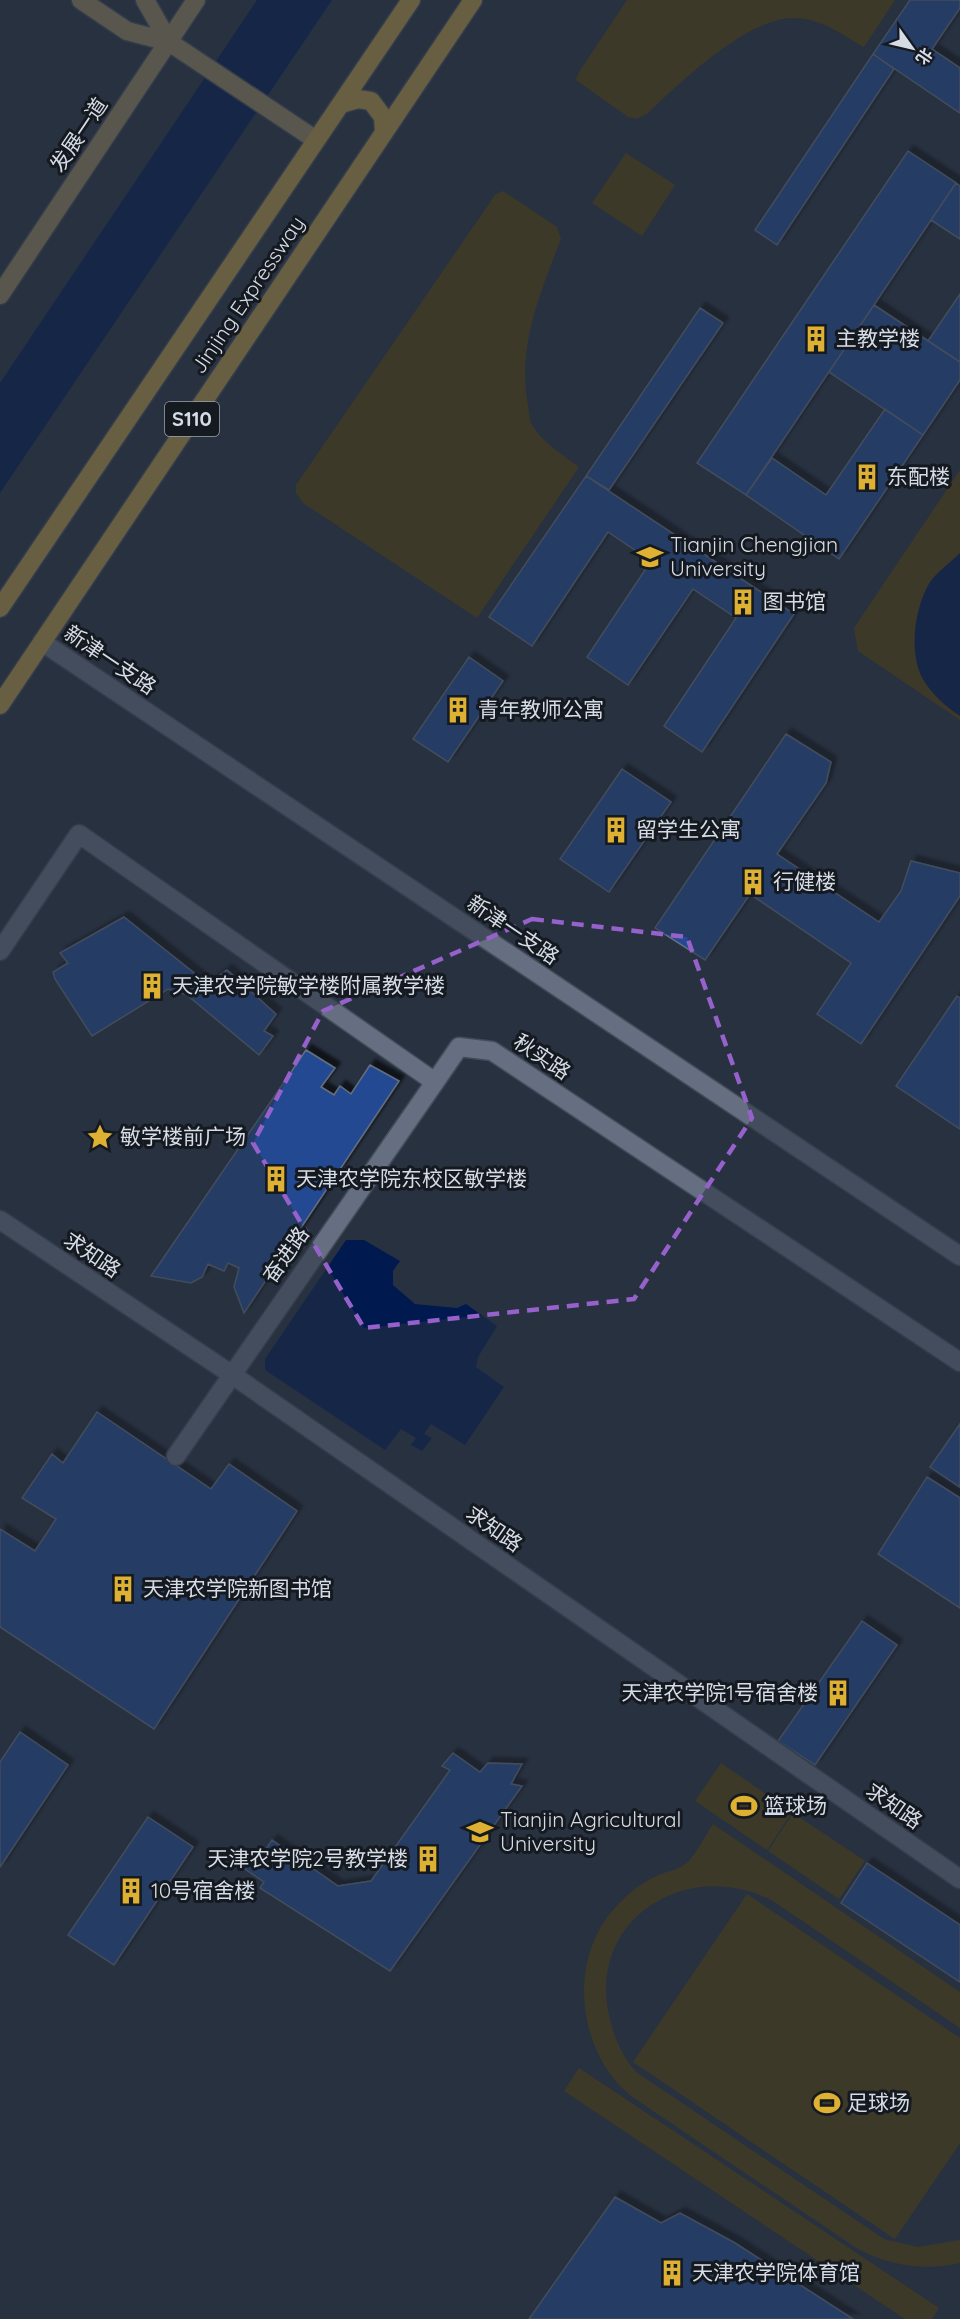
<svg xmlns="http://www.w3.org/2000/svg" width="960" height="2319" font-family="Quicksand,'Noto Sans SC',sans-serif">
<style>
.green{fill:#56430d}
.water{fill:#001a4f}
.building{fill:#224a92;stroke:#636e7f;stroke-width:1.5;filter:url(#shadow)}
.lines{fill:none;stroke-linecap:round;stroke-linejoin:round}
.minor-casing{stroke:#434c59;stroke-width:21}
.major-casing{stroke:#434c59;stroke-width:21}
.highway-casing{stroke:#434c59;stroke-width:21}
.minor{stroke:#656f81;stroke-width:18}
.major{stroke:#95865d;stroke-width:18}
.highway{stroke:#b59645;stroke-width:18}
.marked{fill:none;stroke:#9661cb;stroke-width:4.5;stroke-dasharray:12 8;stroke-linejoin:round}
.labels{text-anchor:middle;stroke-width:6;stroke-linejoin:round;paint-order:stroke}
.shield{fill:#151920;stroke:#9ca2ab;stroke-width:1.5}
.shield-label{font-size:20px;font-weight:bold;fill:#d6dce6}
.street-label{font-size:21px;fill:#d6dce6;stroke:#151920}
.poi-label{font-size:21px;fill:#d6dce6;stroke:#151920;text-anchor:start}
</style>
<defs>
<filter id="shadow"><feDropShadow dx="5.5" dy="-5.5" stdDeviation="1.5" flood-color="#0009"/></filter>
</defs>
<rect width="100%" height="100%" fill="#283140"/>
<!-- green -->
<path class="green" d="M627,0H895L864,47C841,34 819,17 792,18C746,19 679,83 647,114L636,119L628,117L576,80L579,72Z
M626,153L675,185L642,236L592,203Z
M503,191L557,227L561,239C540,293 517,347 528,405C529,410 529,418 531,423C540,441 563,455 579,467L477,618L303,503L296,493V485L495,195Z
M960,470V720L858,651L854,628Z
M721,1763L792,1812L767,1850L695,1801Z
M793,1813L865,1861L839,1899L768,1851Z
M713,1824L960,1992V2028L773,1901C687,1856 585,1920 610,2019C615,2039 622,2056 636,2072L884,2239L918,2247L960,2240V2263C924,2271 891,2266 858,2249L631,2096C577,2052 567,1960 615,1908C627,1894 642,1882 659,1875C667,1871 677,1870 684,1865C693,1860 706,1834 713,1824Z
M747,1894L960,2038V2143L895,2239L633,2062Z
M579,2068L939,2308L932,2319H905L564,2091Z"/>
<!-- water -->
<path class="water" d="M257,0H332L0,493V383Z
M960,553V716C945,706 934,696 924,681C908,655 914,608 930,582C937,572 951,562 960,553Z
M346,1240H364L400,1261L393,1271V1285L415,1304L457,1308L466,1304L497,1326L478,1357L476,1367L504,1387L465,1445L431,1424L424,1434L432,1438L422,1451L411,1445L416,1438L401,1429L385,1450L265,1370V1359Z"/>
<!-- building -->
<path class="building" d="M910,0H960V8L932,49L960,68V113L873,54Z
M873,54L894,69L777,245L755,230Z
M908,151L956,183L746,495L697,463Z
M956,183L960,186V239L931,220Z
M960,294V362L928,341Z
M874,305L960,362V380L923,435L829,372Z
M700,308L723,323L609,490L586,476Z
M885,409L923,435L839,559L746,495L772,458L826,495Z
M586,476L794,614L702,752L664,726L736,618L693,589L628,685L587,657L651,561L608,532L532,646L489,617Z
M469,657L503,681L448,762L413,739Z
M786,734L831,762L826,783L777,854L879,922L901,891L911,861L960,873V896L861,1044L817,1014L851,963L750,894L705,960L655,928Z
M622,769L671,802L609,892L560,859Z
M124,917L208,984L227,970L276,1014L264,1031L273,1036L259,1055L187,995L168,989L92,1036L55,979L53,972L68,963L60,953Z
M957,996L960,998V1129L896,1086Z
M306,1050L335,1068L321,1087L334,1095L340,1086L351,1094L370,1065L399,1081L244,1313L234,1287L239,1268L228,1263L224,1271L208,1264L202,1277L191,1283L151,1276Z
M97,1412L211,1489L229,1464L297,1511L154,1729L0,1627V1529L35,1551L56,1519L22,1498L52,1454L63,1463Z
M960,1424V1487L930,1467Z
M927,1477L960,1498V1608L878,1554Z
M862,1621L897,1645L815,1765L778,1741Z
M20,1732L68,1765L0,1867V1762Z
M453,1753L480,1772L488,1763L522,1764L511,1784L522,1786L390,1971L260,1888L264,1882L236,1863L248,1856L262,1855L272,1840L338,1886L371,1881L450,1770L442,1766Z
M148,1817L193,1847L114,1965L68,1935Z
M867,1863L960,1925V1982L841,1903Z
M615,2197L661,2223L680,2213L735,2243L853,2319H529Z"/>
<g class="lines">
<!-- minor casing -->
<g class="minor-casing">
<path id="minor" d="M42,642L960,1256
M0,951L79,834L435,1082L459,1047L492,1051L960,1362
M0,1220L231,1374L960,1879
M176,1456L435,1082"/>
</g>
<!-- major casing -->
<g class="major-casing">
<path id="major" d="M81,0L127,31L169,42L316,140
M145,0L169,42
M0,295L196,0"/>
</g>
<!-- highway casing -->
<g class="highway-casing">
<path id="highway" d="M341,104L358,99L371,101L383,117L384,133
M0,608L411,0
M0,705L473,0"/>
</g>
<!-- minor -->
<use href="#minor" class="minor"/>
<!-- major -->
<use href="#major" class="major"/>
<!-- highway -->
<use href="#highway" class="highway"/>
</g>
<!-- marked area -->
<path d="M0 0H960V2319H0ZM532,919L687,937L752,1118L634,1299L364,1328L253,1143L323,1011Z" fill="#283140" fill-opacity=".55" fill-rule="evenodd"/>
<path class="marked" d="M532,919L687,937L752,1118L634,1299L364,1328L253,1143L323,1011Z"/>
<!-- icons -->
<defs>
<g id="building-bare" transform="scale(2.07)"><path d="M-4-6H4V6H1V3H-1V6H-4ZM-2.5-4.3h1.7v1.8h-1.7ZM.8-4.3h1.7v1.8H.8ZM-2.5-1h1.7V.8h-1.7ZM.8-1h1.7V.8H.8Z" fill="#deb133" stroke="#151920" stroke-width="2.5" paint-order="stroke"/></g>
<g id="university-bare" transform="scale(2.07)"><path d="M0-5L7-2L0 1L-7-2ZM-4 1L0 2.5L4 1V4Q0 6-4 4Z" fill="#deb133" stroke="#151920" stroke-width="2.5" paint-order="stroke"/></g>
<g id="sight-bare" transform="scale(2.07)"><path d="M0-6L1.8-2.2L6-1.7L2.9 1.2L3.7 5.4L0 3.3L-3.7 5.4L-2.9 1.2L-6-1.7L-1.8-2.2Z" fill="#deb133" stroke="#151920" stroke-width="2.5" paint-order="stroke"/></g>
<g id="stadium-bare" transform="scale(2.07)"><path d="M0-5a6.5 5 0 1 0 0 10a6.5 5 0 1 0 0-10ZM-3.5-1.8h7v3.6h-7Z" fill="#deb133" stroke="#151920" stroke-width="2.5" paint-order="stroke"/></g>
</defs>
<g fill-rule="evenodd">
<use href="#building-bare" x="816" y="339"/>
<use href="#building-bare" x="867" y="477"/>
<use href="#university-bare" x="650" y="557"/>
<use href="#building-bare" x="743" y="602"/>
<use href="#building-bare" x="458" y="710"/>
<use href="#building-bare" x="616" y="830"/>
<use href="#building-bare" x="753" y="882"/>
<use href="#building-bare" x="152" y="986"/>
<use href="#sight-bare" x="100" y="1137"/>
<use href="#building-bare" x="276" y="1179"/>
<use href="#building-bare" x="123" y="1589"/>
<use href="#building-bare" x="838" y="1693"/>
<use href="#stadium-bare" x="744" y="1806"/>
<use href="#university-bare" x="480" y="1832"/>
<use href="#building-bare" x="428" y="1859"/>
<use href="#building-bare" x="131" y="1891"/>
<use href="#stadium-bare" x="827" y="2103"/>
<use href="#building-bare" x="672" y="2273"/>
</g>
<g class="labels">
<!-- shield labels -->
<rect class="shield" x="165" y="402" width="54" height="34" rx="4.5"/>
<g class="shield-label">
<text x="192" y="426">S110</text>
</g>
<!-- street labels -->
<g class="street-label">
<text transform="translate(79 135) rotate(-56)" y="7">发展一道</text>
<text transform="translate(248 295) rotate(-56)" y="7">Jinjing Expressway</text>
<text transform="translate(110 660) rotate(34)" y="7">新津一支路</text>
<text transform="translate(513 930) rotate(34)" y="7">新津一支路</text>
<text transform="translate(542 1057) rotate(34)" y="7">秋实路</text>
<text transform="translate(92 1255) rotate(34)" y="7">求知路</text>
<text transform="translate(286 1255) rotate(-55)" y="7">奋进路</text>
<text transform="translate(494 1529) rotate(35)" y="7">求知路</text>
<text transform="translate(894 1806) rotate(35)" y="7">求知路</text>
</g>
<!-- poi labels -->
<g class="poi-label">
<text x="836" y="346">主教学楼</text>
<text x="887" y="484">东配楼</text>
<text x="670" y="552">Tianjin Chengjian<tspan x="670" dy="24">University</tspan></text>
<text x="763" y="609">图书馆</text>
<text x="478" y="717">青年教师公寓</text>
<text x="636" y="837">留学生公寓</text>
<text x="773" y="889">行健楼</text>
<text x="172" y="993">天津农学院敏学楼附属教学楼</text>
<text x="120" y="1144">敏学楼前广场</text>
<text x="296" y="1186">天津农学院东校区敏学楼</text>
<text x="143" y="1596">天津农学院新图书馆</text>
<text x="818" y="1700" text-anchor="end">天津农学院1号宿舍楼</text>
<text x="764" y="1813">篮球场</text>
<text x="500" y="1827">Tianjin Agricultural<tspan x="500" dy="24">University</tspan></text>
<text x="408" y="1866" text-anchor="end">天津农学院2号教学楼</text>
<text x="151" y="1898">10号宿舍楼</text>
<text x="847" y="2110">足球场</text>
<text x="692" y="2280">天津农学院体育馆</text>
</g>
</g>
<!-- north arrow -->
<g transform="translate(912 48) rotate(124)" stroke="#151920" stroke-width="4.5" paint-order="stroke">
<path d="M0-4.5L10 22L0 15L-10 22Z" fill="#d6dce6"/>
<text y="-9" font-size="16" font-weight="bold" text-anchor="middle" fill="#d6dce6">北</text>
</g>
</svg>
